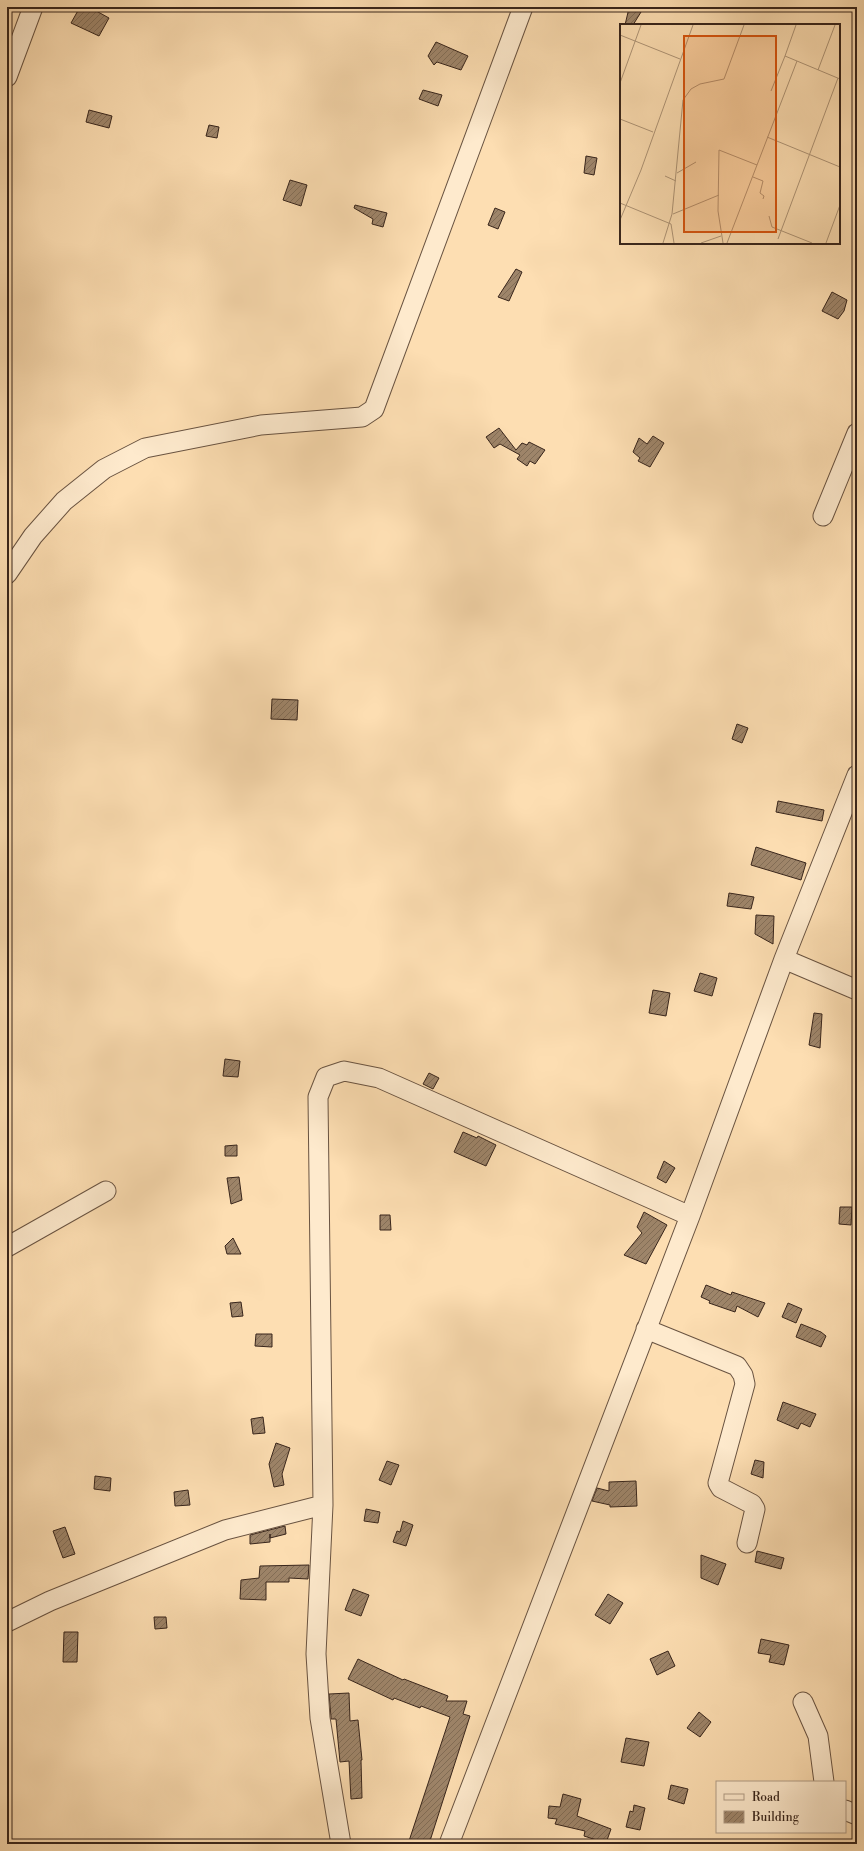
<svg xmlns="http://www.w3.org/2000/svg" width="864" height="1851" font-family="'Libre Bodoni',serif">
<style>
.building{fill:url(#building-hatch);stroke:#38251b}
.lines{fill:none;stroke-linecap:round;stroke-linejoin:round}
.minor-casing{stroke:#695341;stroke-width:21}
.minor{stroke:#feeacd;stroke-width:19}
.inset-road{fill:none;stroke:#ae9476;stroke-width:1}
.view{fill:#d6540e;fill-opacity:0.15;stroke:#d6540e;stroke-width:2}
.inset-edge{fill:none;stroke:#38251b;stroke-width:2}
</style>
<defs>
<pattern id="building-hatch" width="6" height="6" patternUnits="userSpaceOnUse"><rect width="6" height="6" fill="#9e856a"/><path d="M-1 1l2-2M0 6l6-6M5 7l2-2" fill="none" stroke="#826d56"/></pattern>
</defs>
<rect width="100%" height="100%" fill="#fddeb2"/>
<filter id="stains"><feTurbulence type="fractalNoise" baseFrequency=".005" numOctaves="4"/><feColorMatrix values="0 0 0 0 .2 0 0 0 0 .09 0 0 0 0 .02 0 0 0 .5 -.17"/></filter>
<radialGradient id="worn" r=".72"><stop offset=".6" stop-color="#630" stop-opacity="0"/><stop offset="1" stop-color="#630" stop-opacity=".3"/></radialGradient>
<!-- building -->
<path class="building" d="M80,7H89L109,18L99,36L71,23Z
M629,8L641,12L633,25H625Z
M436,42L468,56L461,70L437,62L434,65L428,56Z
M423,90L442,95L438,106L419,99Z
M89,110L112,116L109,128L86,122Z
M209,125L219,127L217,138L206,136Z
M586,156L597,158L594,175L584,173Z
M290,180L307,185L301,206L283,200Z
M355,205L387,213L383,227L372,224L373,219L354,208Z
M495,208L505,212L498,229L488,225Z
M516,269L522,272L509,301L498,297Z
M832,292L847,300L844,311L838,319L822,311Z
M499,428L516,450L522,443L527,445L529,442L545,450L535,464L530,461L527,466L517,459L520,455L500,444L494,448L486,437Z
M653,436L664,443L650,467L638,461L640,458L633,452L639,438L647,444Z
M272,699L298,700L297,720L271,719Z
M737,724L748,728L742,743L732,739Z
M778,801L824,810L822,821L776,812Z
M756,847L806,863L801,880L751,865Z
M729,893L754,897L751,909L727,906Z
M756,915L774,916L773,944L755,934Z
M700,973L717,978L712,996L694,991Z
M653,990L670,993L666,1016L649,1013Z
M814,1013L822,1014L820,1048L809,1045Z
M225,1059L240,1061L238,1077L223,1076Z
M429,1073L439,1078L433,1089L423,1084Z
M463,1132L477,1138L478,1136L496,1145L486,1166L454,1152Z
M237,1145V1156H225V1146Z
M664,1161L675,1168L666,1183L657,1178Z
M239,1177L242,1200L231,1204L227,1178Z
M840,1207H852L851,1225L839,1224Z
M644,1212L667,1225L646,1264L624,1255L642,1233L637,1227Z
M380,1215H390L391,1230H380Z
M233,1238L241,1254H227L225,1246Z
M706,1285L731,1295L732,1292L765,1303L758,1317L737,1306L735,1312L709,1303L710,1301L701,1297Z
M241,1302L243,1316L232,1317L230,1303Z
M788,1303L802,1309L796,1323L782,1317Z
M801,1324L821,1332L826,1336L821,1347L796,1337Z
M256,1334H272V1347L255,1346Z
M783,1402L816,1414L810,1427L801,1423L798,1429L777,1420Z
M263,1417L265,1433L253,1434L251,1419Z
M276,1443L290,1448L282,1474L284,1485L274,1487L269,1464Z
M755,1460L764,1462L763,1478L751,1474Z
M387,1461L399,1465L391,1485L379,1480Z
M95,1476L111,1478L110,1491L94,1489Z
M636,1481L637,1506L610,1507V1505L592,1501L597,1488L609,1491V1482Z
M188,1490L190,1505L175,1506L174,1492Z
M366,1509L380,1512L378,1523L364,1521Z
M403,1521L413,1525L406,1546L393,1542L397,1531L400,1532Z
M285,1526L286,1534L270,1538V1534V1542L250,1544V1535Z
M65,1527L75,1554L63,1558L53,1531Z
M757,1551L784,1558L781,1569L755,1562Z
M701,1555L726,1564L718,1585L701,1578Z
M309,1565L308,1579L289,1578V1582H266V1600L240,1599L241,1580L259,1578L260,1566Z
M353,1589L369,1595L361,1616L345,1610Z
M608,1594L623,1603L610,1624L595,1615Z
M154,1617H166L167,1628L155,1629Z
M64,1632H78L77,1662H63Z
M761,1639L789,1645L784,1665L769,1662L771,1655L758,1653Z
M668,1651L675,1666L657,1675L650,1659Z
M358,1659L403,1680L404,1679L448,1696L446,1701H467L463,1714L470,1716L429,1844H408L450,1717L421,1706L420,1708L394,1698L393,1700L348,1679Z
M349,1693L350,1721L358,1720L362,1760H361L362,1798L351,1799L349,1761L340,1762L336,1719H331V1717L329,1694Z
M699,1712L711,1722L700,1737L687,1728Z
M626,1738L649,1742L644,1766L621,1762Z
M671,1785L688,1789L684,1804L668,1799Z
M563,1794L581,1799L577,1816L611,1829L606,1843L584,1836L585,1831L555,1824L557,1819L548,1818L549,1806L560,1807Z
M634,1805L645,1808L640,1830L626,1827L630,1811L633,1812Z"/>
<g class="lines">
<!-- minor casing -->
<g class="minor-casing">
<path id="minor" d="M7,77L33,7
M823,516L857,433
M7,574L33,536L64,501L104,469L145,448L261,425L362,417L374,409L523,7
M784,959L857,990
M7,1247L106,1191
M646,1329L737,1366L743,1375L745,1384L718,1483L721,1488L752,1504L755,1509L747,1543
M7,1622L50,1601L225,1530L323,1505
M803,1702L818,1736L824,1782
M845,1810L857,1815
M341,1844L320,1718L316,1654L323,1505L318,1097L326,1077L344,1071L379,1078L690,1216
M449,1844L690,1216L784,959L857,775"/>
</g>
<!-- minor -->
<use href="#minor" class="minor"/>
</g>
<!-- overview -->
<g transform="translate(620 24)">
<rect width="220" height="220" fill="#fddeb2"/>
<path class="inset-road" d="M176,1L165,32L220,55M0,11L60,35M198,46L215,1M0,59L21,1M151,67L165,32M0,95L33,108M147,113L220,143M57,149L76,138M45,152L56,157M133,153L143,157L140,169L144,172L143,175M0,179L51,200L54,219M53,190L99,171M149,192L152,203L192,219M0,196L21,146L73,1M158,215L218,54M43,219L52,190L63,76L71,65L80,60L104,55L124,1M81,219L101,212M103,219L98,187L99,126L137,141M107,219L177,37M206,219L220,181"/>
<path class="view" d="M64,12H156V208H64Z"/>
<rect width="220" height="220" class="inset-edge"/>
</g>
<!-- margin -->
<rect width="864" height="1851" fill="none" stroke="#fddeb2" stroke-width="24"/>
<rect x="8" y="8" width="848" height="1835" fill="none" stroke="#38251b" stroke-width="2"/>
<rect x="12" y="12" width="840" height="1827" fill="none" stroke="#38251b"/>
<!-- legend -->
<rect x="716" y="1781" width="130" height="52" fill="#feeacd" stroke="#af9b86"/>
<rect x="724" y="1794" width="20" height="6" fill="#feeacd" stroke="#af9b86"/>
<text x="752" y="1801" font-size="12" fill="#38251b">Road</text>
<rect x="724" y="1811" width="20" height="12" fill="url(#building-hatch)" stroke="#af9b86"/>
<text x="752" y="1821" font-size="12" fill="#38251b">Building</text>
<rect width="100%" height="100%" filter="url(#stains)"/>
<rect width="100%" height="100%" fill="url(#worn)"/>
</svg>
